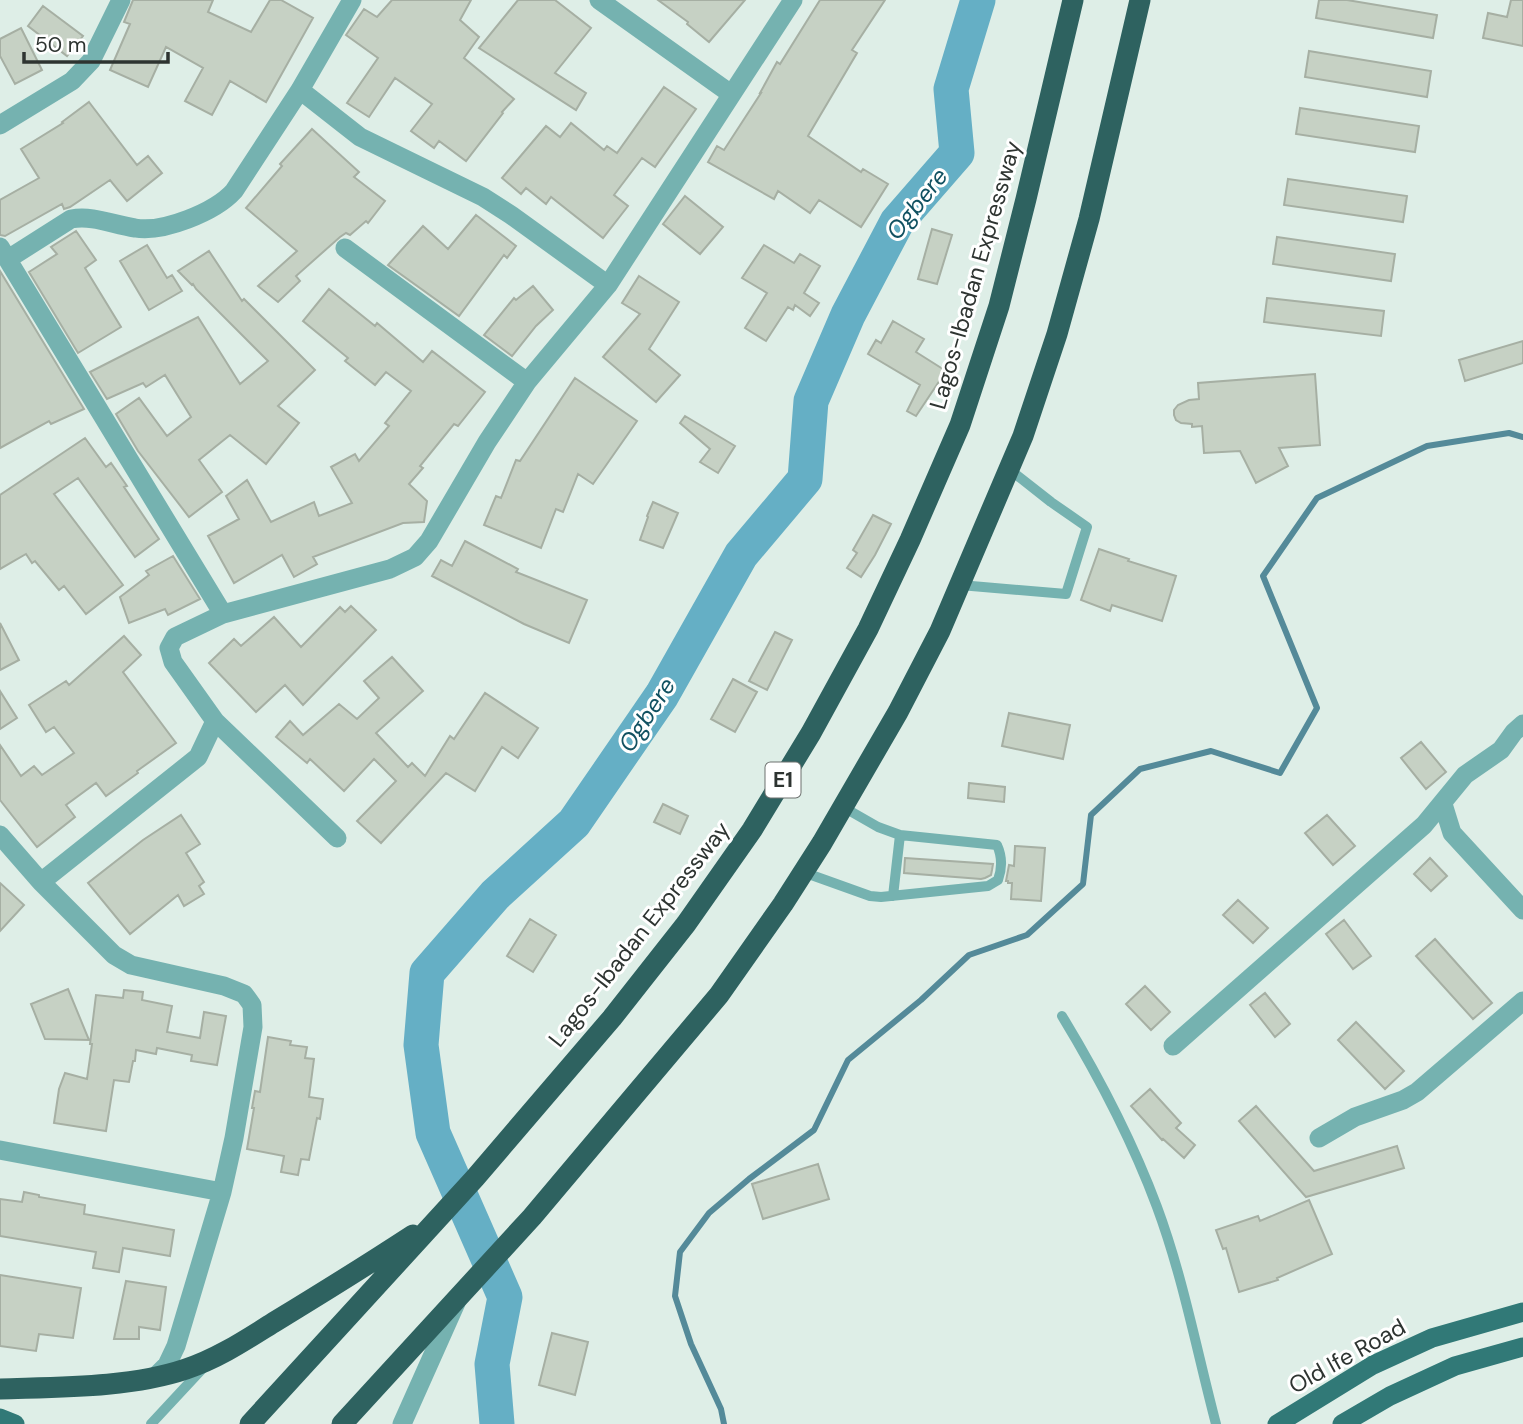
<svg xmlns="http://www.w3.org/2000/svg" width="1523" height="1424" font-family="'DM Sans',sans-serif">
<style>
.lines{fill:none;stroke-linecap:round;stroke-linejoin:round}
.stream{stroke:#548a99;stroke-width:6}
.river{stroke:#65afc5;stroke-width:35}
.building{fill:#c6d1c4;stroke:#a6afa3;stroke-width:2}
.service{stroke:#75b2b0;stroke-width:10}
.minor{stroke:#75b2b0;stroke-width:19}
.primary{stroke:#317977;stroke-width:19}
.motorway{stroke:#2e6260;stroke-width:21}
.labels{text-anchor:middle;stroke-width:6;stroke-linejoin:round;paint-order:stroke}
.shield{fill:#fff;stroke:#6d716f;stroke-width:2}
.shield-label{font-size:21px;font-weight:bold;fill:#2e3431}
.street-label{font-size:23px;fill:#2e3431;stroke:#fff}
.water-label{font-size:24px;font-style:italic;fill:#115161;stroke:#fff}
</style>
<rect width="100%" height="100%" fill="#deeee7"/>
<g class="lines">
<!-- stream -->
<path class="stream" d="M724,1424L721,1409L691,1344L675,1296L680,1252L709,1213L749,1179L814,1130L848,1060L921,1000L969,955L1027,935L1083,884L1091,815L1140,769L1211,751L1280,773L1317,708L1263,576L1317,498L1427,446L1509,433L1523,437"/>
<!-- river -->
<path class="river" d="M497,1424L492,1364L505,1297L433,1133L421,1045L427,973L495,895L574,823L662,695L741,555L805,479L811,401L848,315L897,222L957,153L951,89L978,0"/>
</g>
<!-- building -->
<path class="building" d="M133,0H213L208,12L251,32L270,0H281L313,18L266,102L230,81L212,115L185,101L203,68L166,47L148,87L110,70L130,24L124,22Z
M392,0H471L460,20L479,37L464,58L514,99L502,112L503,113L466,161L439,141L434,148L411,131L432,104L395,78L369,117L347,103L378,58L346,35L364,9L377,17Z
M518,0H555L591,28L555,73L586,93L576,110L479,48Z
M658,0H745L709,42L687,24L688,22Z
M820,0H885L852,50L857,53L808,136L861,172L863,169L888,184L861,227L819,200L810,213L778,191L774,199L708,162L717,146L724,150L761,93H760L777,62L780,64Z
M1319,0H1347L1437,15L1433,38L1316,18Z
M1511,0H1523V46L1483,38L1488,13L1507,17Z
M43,6L83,36L67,56L28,26Z
M21,28L42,70L15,84L0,56V39Z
M1309,51L1431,71L1427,97L1305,77Z
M664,87L696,109L655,167L642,158L614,195L628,206L603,238L551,197L546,204L526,188L521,194L502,178L546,126L560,137L571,123L604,150L607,146L617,153Z
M89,102L137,165L148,156L162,173L127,201L110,180L70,207L64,209L62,204L5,236L0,235V200L39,178L21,149L63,123L62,122Z
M1300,108L1419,126L1415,152L1296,134Z
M312,129L359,172L354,177L385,201L368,223L366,221L350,235L346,233L340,237L296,276L300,281L278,302L258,286L297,251L246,208L282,166L280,164Z
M1288,179L1407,196L1403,222L1284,205Z
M685,196L723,227L700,254L663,224Z
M476,215L516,246L507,258L504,255L459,316L388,265L423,226L448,249Z
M932,229L952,235L937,284L918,279Z
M76,231L96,260L85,268L121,327L78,353L29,272L57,254L51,247Z
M1277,237L1395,254L1391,281L1273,264Z
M147,245L167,278L172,275L182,291L149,310L120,261Z
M764,245L794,263L800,254L820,266L804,293L819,303L810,316L795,305L793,310L788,307L766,341L745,328L767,293L742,278Z
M209,251L242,301L244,299L315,370L278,406L299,423L266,464L230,435L199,460L222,492L189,517L138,451L116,414L139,398L167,436L191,417L165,375L146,387L143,383L107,399L90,372L198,317L240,384L268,361L196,289L193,284L192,285L178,271Z
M0,271L84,409L51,424L49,421L0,448Z
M639,276L679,302L649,349L680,375L656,402L603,357L640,314L622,303Z
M533,286L553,310L536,326L512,356L484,335L514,298L516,300Z
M329,289L375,326L377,323L423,362L432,351L485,392L458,426L454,424L420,466L423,468L409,484L427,501L424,522L403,523L313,557L317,564L294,577L282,555L234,583L208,536L239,519L226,496L247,480L271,522L314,502L319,516L352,503L331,467L355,454L359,461L389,426L385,423L411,391L386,372L375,385L345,361L348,358L303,321Z
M1267,298L1384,311L1381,336L1264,322Z
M893,321L924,339L916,352L946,371L916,416L907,411L920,385L868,354L876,340L881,343Z
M1523,341V363L1465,381L1459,360Z
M1315,374L1320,445L1279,448L1288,466L1256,483L1240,451L1204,453L1202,426L1192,427V424L1181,423L1176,420L1174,415V410L1178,405L1189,400L1199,399L1198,383Z
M575,378L637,421L593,484L578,474L563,512L556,509L541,548L484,525L496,496L501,498L516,460L520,461Z
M685,416L735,446L718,473L700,462L710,449L680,423Z
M85,438L106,467L111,463L127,486L124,487L159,539L135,557L78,478L54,494L123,585L86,614L64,586L59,590L35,561L32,563L26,554L0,569V495Z
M653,502L678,513L663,548L640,540L648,517L647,516Z
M873,515L891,524L875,555L861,577L847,568L857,553L853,550Z
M465,541L518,569L516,572L587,600L569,643L524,624L432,576L441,560L452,566Z
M1099,549L1129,559L1128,561L1176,576L1162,621L1112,605L1110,611L1081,600Z
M173,556L200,599L168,615L165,609L129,623L120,597L149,575L146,571Z
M351,606L376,630L303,705L285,685L256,712L209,663L234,639L241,646L274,617L301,647L340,607L345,612Z
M0,623L19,660L0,670Z
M775,632L792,640L767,690L749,681Z
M124,636L141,655L123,672L176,743L137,771L138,773L106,796L96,783L66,805L75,817L37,847L0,800V745L21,776L34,766L42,775L74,753L54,727L46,732L29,705L66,681L69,685Z
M392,657L423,691L376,733L408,767L412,763L425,776L450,736L454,739L485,693L538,728L518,758L502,747L475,791L446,773L381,843L357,821L396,781L374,759L344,791L310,759L307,763L276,737L290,721L303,735L339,704L357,719L379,698L364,681Z
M733,679L757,692L735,732L711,719Z
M0,691L17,718L0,729Z
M1009,713L1070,725L1063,759L1002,746Z
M1421,742L1446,772L1426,789L1401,758Z
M969,783L1005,787L1004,802L968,798Z
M663,804L688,816L680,834L654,822Z
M181,815L200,844L186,853L204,882L199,886L204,894L184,906L178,895L130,934L88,883L143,840Z
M1327,815L1355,846L1333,865L1305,833Z
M1015,846L1045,848L1041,901L1011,899L1012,883H1008V881H1006L1009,865L1014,866Z
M905,858L993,864L992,870L991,875L985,878L981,879L904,873Z
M1430,858L1447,876L1431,891L1414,874Z
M0,883L24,905L0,931Z
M1238,900L1268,928L1253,943L1223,915Z
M530,919L556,935L533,972L507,956Z
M1344,920L1371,956L1353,969L1326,934Z
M1435,939L1492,1003L1473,1019L1416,956Z
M1145,986L1170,1012L1151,1030L1126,1004Z
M68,989L89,1040L45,1039L31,1004Z
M124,990L143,992L142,1000L172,1006L167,1032L200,1038L204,1012L226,1016L217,1065L191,1061L192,1055L157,1048L156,1054L136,1050L135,1061H133L129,1082L114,1080L106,1131L54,1123L59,1089L65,1073L87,1079L92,1044H90L96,995L123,998Z
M1265,993L1290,1024L1275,1037L1250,1005Z
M1356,1022L1404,1071L1385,1089L1338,1040Z
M268,1037L291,1041L290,1045L307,1047L305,1058L314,1059L309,1097L323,1099L320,1119L317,1118L309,1160L301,1159L298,1175L281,1172L284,1156L247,1149L254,1108H252L255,1091L260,1092Z
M1150,1089L1181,1123L1176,1128L1195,1145L1184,1158L1163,1139L1162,1140L1131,1106Z
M1256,1106L1314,1171L1397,1146L1404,1168L1306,1197L1239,1121Z
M818,1164L829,1199L763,1219L752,1184Z
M24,1192L39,1195V1197L85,1205L84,1214L174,1230L170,1256L123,1248L119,1272L93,1268L96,1252L0,1236V1199L22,1202Z
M1309,1200L1332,1254L1277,1278L1278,1280L1239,1292L1226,1248L1223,1249L1216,1230L1258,1216L1260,1221Z
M0,1275L81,1288L73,1338L39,1334L36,1351L0,1346Z
M126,1281L166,1287L160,1330L139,1327V1339H114Z
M552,1333L588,1342L575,1395L539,1385Z"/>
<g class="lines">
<!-- service -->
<path class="service" d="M960,585L1066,594L1087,527L1051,502L1009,469
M803,872L870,896L881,897L988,886L998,880C1002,869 1002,856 997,845L900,835L878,827L843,807
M893,896L900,835
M1062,1016C1099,1077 1132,1140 1157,1207C1183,1277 1197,1352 1216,1424
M151,1424L203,1368"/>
<!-- minor -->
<path class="minor" d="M599,0L731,94
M300,90L360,137L483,197L511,215L608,285
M0,125L72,81L91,61L121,0
M0,247L223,614
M345,248L527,382
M8,259L71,219C94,215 113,225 135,228C163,233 215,212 234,191L300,90L352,0
M1443,804L1452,833L1523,910
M0,835L41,882L114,955L131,965L224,986L244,994L252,1005L253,1027L234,1138L222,1192L176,1346L167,1365L155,1377
M337,838L215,721L173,662L169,648L175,637L223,614L390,569L415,557L429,541L487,442L527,382L608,285L793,0
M41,882L198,757L215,721
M1173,1046L1424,825L1465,775L1501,750L1514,732L1523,724
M1319,1138L1355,1117L1403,1100L1417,1092L1523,1001
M0,1150L222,1192
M402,1424L456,1303"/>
<!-- primary -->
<path class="primary" d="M0,1418L15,1424
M1277,1424L1373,1365L1432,1338L1523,1312
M1342,1424L1390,1396L1455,1366L1523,1347"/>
<!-- motorway -->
<path class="motorway" d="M0,1389C59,1387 130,1388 186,1369C219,1358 247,1339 276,1321C322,1293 367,1265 413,1235
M250,1424L475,1178L612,1018L686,924L752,830L811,733L868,629L910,540L960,425L999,306L1026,199L1073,0
M342,1424L532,1217L719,995L783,904L822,843L898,712L940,631L1023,436L1057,334L1089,219L1140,0"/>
</g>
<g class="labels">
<!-- shield labels -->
<rect class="shield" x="765.5" y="762.5" width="35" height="35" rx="5"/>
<g class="shield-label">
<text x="783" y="787">E1</text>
</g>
<!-- street labels -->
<g class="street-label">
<text transform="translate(975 275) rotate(-74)" y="8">Lagos-Ibadan Expressway</text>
<text transform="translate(639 934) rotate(-52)" y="8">Lagos-Ibadan Expressway</text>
<text transform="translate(1347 1356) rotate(-29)" y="8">Old Ife Road</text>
</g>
<!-- water labels -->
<g class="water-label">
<text transform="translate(917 204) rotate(-52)" y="8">Ogbere</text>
<text transform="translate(647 715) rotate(-57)" y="8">Ogbere</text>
</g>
</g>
<!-- scale -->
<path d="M24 52v10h144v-10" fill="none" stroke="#2e3431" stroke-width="3.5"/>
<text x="35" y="52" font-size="21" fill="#2e3431" stroke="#ffffff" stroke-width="5" paint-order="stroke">50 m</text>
</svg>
